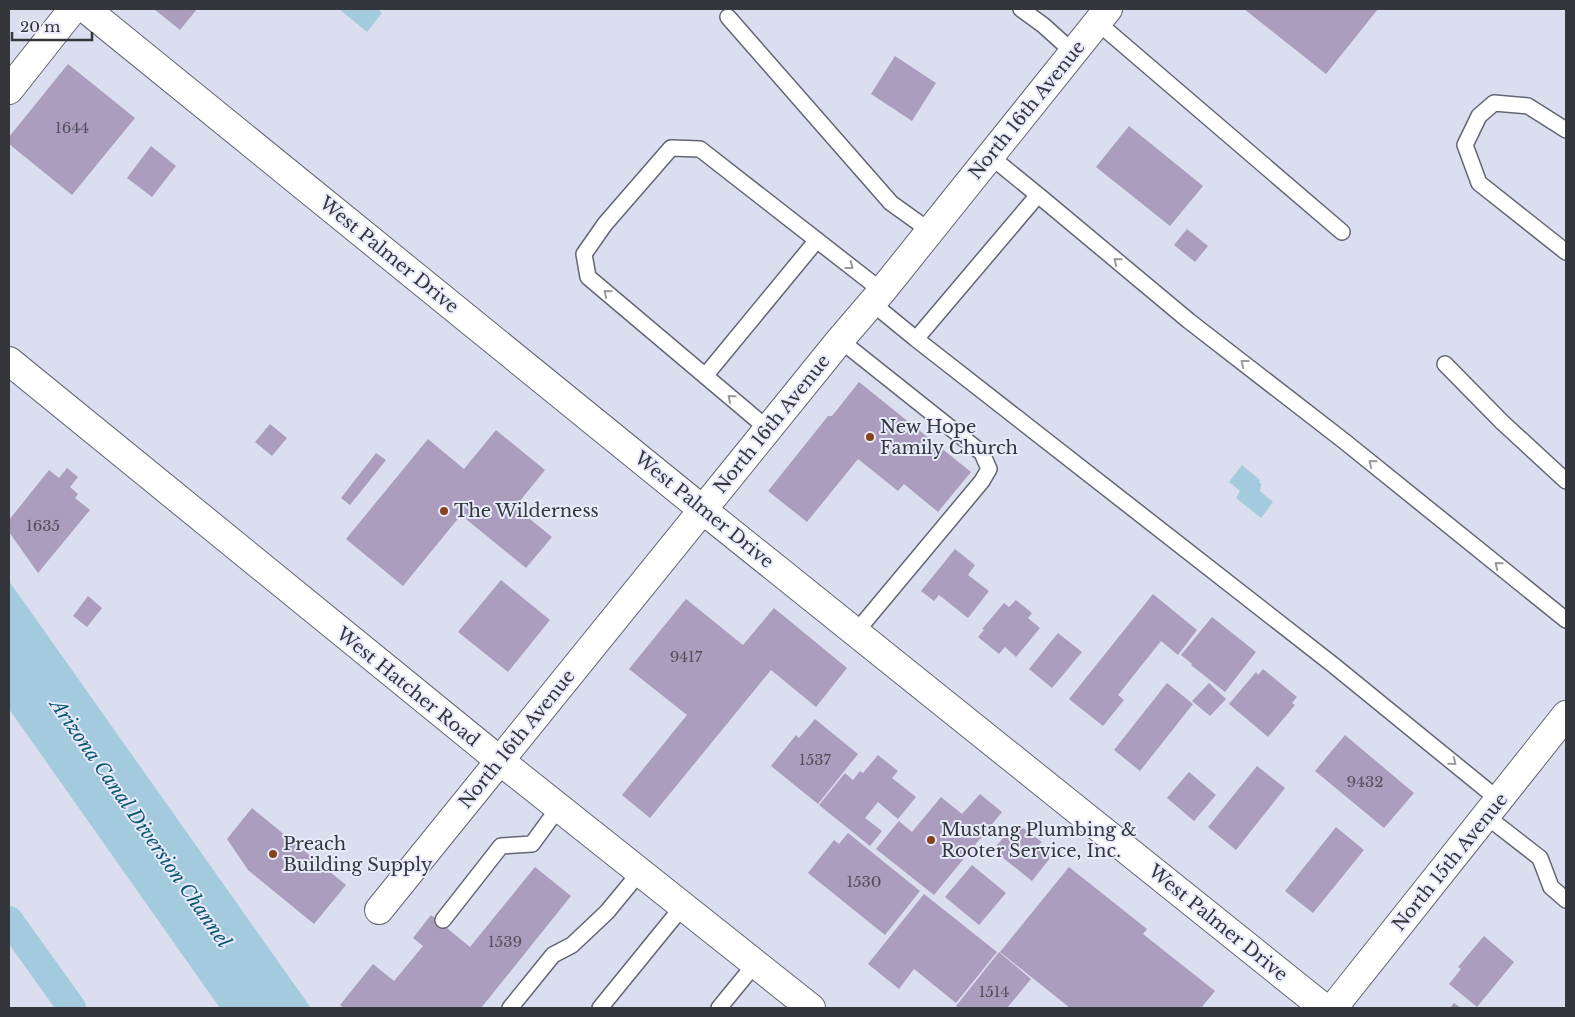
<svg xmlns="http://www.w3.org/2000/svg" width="1575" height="1017" font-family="'Libre Baskerville',serif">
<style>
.water{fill:#a4cbdd}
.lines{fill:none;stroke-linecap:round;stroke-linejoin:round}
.canal{stroke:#a4cbdd;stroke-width:28}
.building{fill:#ab9dbe}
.service-casing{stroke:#636573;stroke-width:18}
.minor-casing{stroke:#636573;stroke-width:30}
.tertiary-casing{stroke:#636573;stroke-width:30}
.service{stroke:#fff;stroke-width:15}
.minor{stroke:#fff;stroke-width:28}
.tertiary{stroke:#fff;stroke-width:28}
.oneway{stroke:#9a9a9e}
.poi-dot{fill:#88431a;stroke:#e8ebfb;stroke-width:2}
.labels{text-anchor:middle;stroke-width:4;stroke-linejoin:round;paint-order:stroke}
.number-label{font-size:15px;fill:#52505c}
.street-label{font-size:18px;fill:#35363c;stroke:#e8ebfb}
.poi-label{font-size:18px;fill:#35363c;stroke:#e8ebfb;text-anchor:start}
.water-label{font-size:19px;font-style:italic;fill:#0a556f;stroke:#e8ebfb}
</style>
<rect width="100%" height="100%" fill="#dbdeee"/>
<!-- water -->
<path class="water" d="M339,9H377L382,13L367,32Z
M1242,465L1260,480L1259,482L1261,484L1260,491L1273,502L1261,518L1236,498L1240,491L1229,482Z
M9,581L311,1008H220L210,994L9,709Z"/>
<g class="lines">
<!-- canal -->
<path class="canal" d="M9,920L72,1008"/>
</g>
<!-- building -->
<path class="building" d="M154,9H197L180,30Z
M1244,9H1378L1326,74Z
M895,56L936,83L912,121L871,94Z
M68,64L135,118L72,195L9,144V137Z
M1129,126L1203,186L1170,226L1096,167Z
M151,146L176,166L152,197L127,178Z
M1187,229L1208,246L1195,262L1174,245Z
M859,382L971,472L938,512L904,484L898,491L858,459L807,522L768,491L828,416H832Z
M270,424L287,438L272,456L255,442Z
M496,430L545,470L515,507L552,537L526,568L461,515L403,586L346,539L428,439L464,469Z
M376,453L386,460L350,505L341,498Z
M67,468L78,477L70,487L78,494L75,498L90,510L38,573L9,532V520L49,470L59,478Z
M955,549L975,565L968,575L989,591L968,618L939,595L934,601L921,591Z
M501,580L550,620L508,672L458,632Z
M1153,594L1197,630L1178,655L1161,641L1118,695L1124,700L1103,726L1069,699Z
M88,596L102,608L87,627L73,616Z
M686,599L743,645L774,608L847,668L816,707L771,670L650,818L622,795L687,715L629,669Z
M1016,600L1032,613L1028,618L1040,628L1016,657L1005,647L999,654L978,637L984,630L982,629L1004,603L1009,607Z
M1212,617L1256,652L1225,692L1191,665L1192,664L1181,655Z
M1058,633L1082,652L1052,688L1029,669Z
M1263,669L1297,697L1292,703L1295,705L1268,737L1229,704L1256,672L1258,675Z
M1167,683L1193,704L1140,771L1114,750Z
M1209,683L1226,699L1210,716L1192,701Z
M815,719L858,754L818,804L771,766L796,735L799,738Z
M1345,735L1414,793L1384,828L1315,771Z
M878,755L898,771L892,778L916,797L898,819L878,802L865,818L882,831L870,846L819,805L845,773L853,780L860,771L863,773Z
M1257,766L1285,788L1236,850L1208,827Z
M1189,772L1216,795L1194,821L1167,798Z
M980,794L1002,812L934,895L876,849L899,821L912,832L941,797L962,814Z
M252,808L346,885L314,924L248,870L227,839Z
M1019,825L1042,842L1038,846L1051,857L1032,881L993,850L1007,833L1011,836Z
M1336,827L1364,850L1313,913L1285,891Z
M848,833L920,891L885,935L808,873L834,840L839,844Z
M972,865L1006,893L979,925L945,897Z
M535,867L571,896L481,1008H344L340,1005L373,964L394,981L423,946L413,938L431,915L470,947Z
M1069,867L1147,929L1143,934L1215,991L1201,1008H1070L1000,952Z
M924,894L997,952L956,1003L914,969L899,989L868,964Z
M1484,936L1514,962L1477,1007L1449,984L1461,969L1458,967Z
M999,952L1031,979L1007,1008H959L956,1006Z
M1454,1003L1461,1008H1450Z"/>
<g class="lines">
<!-- service casing -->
<g class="service-casing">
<path id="service" d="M1021,9L1043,25L1073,52
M728,17L891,203L930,231
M1097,22L1342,232
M1566,130L1528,106L1494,103L1479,116L1465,145L1479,183L1566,252
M990,156L1038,195
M872,303L916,339
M840,340L982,453L989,469L982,481L856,632
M1445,364L1502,422L1566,481
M705,376L817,240
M768,429L588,277L584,254L605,224L671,148L700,149L882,291
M1499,800L1332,664L916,339L1038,195L1189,321L1344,441L1566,620
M1486,816L1540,858L1551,887L1566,900
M443,920L501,846L532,844L559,807
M510,1008L553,955L572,945L607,912L640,872
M600,1008L683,906
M719,1008L755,964"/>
</g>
<!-- minor casing -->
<g class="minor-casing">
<path id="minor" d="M86,9L703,510L1324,1008
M9,90L73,9
M379,910L840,340L882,291L1108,9"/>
</g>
<!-- tertiary casing -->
<g class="tertiary-casing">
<path id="tertiary" d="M9,361L499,760L811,1008
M1333,1008L1566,715"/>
</g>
<!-- service -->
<use href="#service" class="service"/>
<!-- minor -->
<use href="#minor" class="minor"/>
<!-- tertiary -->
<use href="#tertiary" class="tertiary"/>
</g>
<!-- one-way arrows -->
<defs><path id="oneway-chevron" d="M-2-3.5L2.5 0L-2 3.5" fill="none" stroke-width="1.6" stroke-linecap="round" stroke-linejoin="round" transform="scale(1.25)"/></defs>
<g class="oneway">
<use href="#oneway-chevron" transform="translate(1117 261) rotate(-140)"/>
<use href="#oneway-chevron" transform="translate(850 266) rotate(38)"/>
<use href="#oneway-chevron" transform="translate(607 293) rotate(-140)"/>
<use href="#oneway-chevron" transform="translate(1244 363) rotate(-142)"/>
<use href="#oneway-chevron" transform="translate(731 398) rotate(-140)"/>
<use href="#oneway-chevron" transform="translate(1372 463) rotate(-141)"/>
<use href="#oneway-chevron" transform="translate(1498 565) rotate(-141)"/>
<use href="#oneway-chevron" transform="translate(1453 762) rotate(39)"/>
</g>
<!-- markers -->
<g class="poi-dot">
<circle cx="870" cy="437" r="5"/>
<circle cx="444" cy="511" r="5"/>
<circle cx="931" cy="840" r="5"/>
<circle cx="273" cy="854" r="5"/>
</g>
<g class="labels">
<!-- number labels -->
<g class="number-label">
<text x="72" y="133">1644</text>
<text x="43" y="531">1635</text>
<text x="686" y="662">9417</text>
<text x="815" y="765">1537</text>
<text x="1365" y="787">9432</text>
<text x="864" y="887">1530</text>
<text x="505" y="947">1539</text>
<text x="994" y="997">1514</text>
</g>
<!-- street labels -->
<g class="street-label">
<text transform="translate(1027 110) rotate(-51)" y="6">North 16th Avenue</text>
<text transform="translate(389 255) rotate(39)" y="6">West Palmer Drive</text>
<text transform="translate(772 424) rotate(-51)" y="6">North 16th Avenue</text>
<text transform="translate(704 510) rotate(39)" y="6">West Palmer Drive</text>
<text transform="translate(408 687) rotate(39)" y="6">West Hatcher Road</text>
<text transform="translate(517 739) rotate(-51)" y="6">North 16th Avenue</text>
<text transform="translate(1450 862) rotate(-51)" y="6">North 15th Avenue</text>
<text transform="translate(1218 923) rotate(39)" y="6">West Palmer Drive</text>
</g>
<!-- poi labels -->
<g class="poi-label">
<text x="880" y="433">New Hope<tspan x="880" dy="21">Family Church</tspan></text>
<text x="454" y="517">The Wilderness</text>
<text x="941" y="836">Mustang Plumbing &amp;<tspan x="941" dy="21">Rooter Service, Inc.</tspan></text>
<text x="283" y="850">Preach<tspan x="283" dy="21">Building Supply</tspan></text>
</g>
<!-- water labels -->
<g class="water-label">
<text transform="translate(141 823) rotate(55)" y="7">Arizona Canal Diversion Channel</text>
</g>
</g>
<!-- border -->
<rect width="1575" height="1017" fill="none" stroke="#35363c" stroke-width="20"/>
<!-- scale -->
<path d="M12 32v8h80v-8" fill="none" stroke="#35363c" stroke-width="2.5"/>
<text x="20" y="32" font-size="15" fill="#35363c" stroke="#e8ebfb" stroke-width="4" paint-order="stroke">20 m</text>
</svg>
